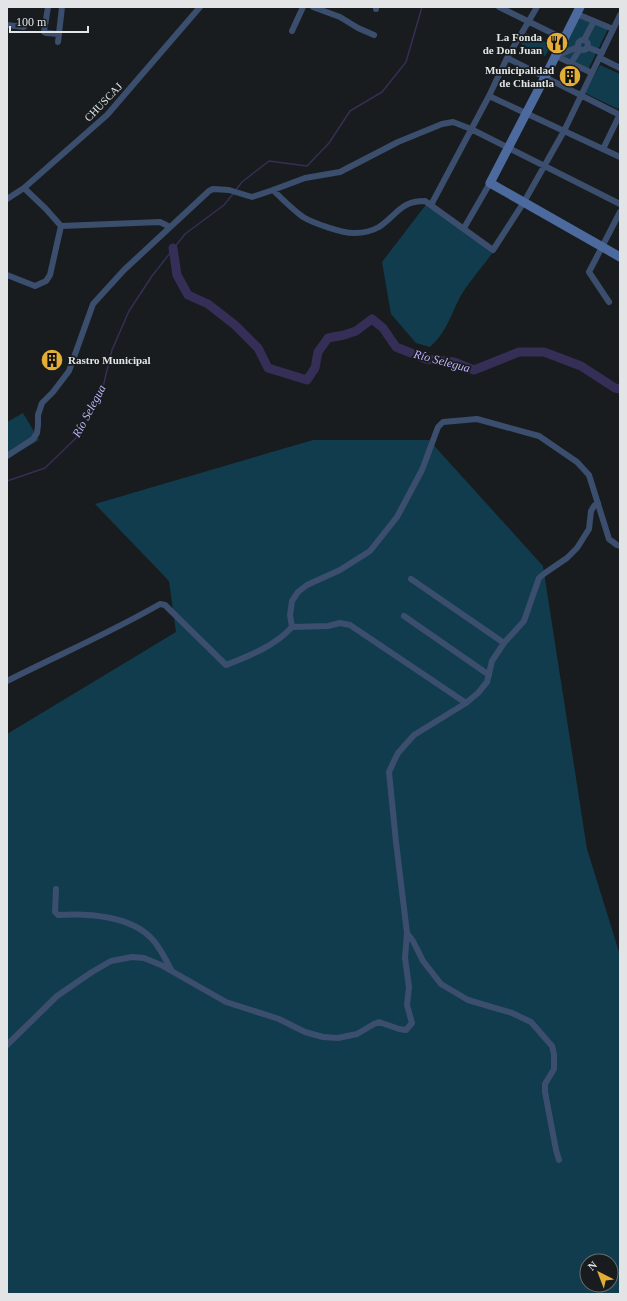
<svg xmlns="http://www.w3.org/2000/svg" width="627" height="1301" font-family="'Times New Roman',serif">
<style>
.green{fill:#113c4e;fill-rule:evenodd}
.lines{fill:none;stroke-linecap:round;stroke-linejoin:round}
.stream{stroke:#352e56;stroke-width:1.5}
.river{stroke:#352e56;stroke-width:9}
.street{stroke:#3b4e6e;stroke-width:6}
.secondary{stroke:#4c6a9d;stroke-width:9}
.labels{text-anchor:middle;stroke-width:3.5;stroke-linejoin:round;paint-order:stroke}
.poi-label{font-size:11px;font-weight:bold;fill:#e2e4e6;stroke:#181c1e;text-anchor:end}
.street-label{font-size:11px;fill:#e2e4e6;stroke:#181c1e}
.water-label{font-size:12px;font-style:italic;fill:#bdb4fb;stroke:#181c1e}
</style>
<rect width="100%" height="100%" fill="#181c1e"/>
<!-- green -->
<path class="green" d="M578,16L608,29L587,72L558,56Z
M526,33L552,45L545,56L521,44Z
M600,65L620,74V105L618,109L585,93Z
M428,202L493,252C484,265 473,277 465,289C451,310 450,329 430,347L416,343L391,314L382,262Z
M23,413L39,440L7,459V422Z
M313,440H429L543,566L587,849L620,955V1294H7V734L176,632L169,581L95,504ZM587,1261H611V1285H587Z"/>
<g class="lines">
<!-- stream -->
<path class="stream" d="M235,191L242,182L269,161L307,166L329,143L350,111L382,92L406,62L422,7
M7,481L45,468L77,437L102,391L112,350L129,311L152,276L185,234L224,205L233,194"/>
<!-- river -->
<path class="river" d="M173,248L177,275L188,295L208,304L235,325L258,348L268,368L307,380L315,368L318,352L328,338L344,335L356,331L372,319L383,328L396,347L426,359L454,362L474,370L519,352H544L581,366L615,388L620,389"/>
<!-- street -->
<path class="street" d="M48,7L44,32L46,33L59,34
M313,7L340,17L358,28L374,35
M499,7L564,39
M376,9V7
M577,14L613,29
M7,25L24,27
M292,31L303,7
M578 45a5 5 0 1 1 10 0a5 5 0 1 1-10 0Z
M584,40L594,21
M58,42L62,7
M587,47L602,53
M556,56L592,73
M556,56L578,47
M507,58L620,115
M600,58L620,68
M571,63L580,49
M489,96L620,157
M603,149L620,114
M24,188L46,209L61,226L160,222L170,227
M273,190C283,200 292,209 303,217C313,223 344,234 355,233C363,233 372,231 379,227C398,214 400,201 425,201L493,250L524,202L564,131L620,15
M7,199L24,188L107,115L200,7
M431,205L489,96L507,58L537,7
M464,228L490,183
M7,275L35,286L46,281L50,275L61,226
M609,302L589,272L620,212
M7,456L33,439L37,433L38,425V415L42,403L53,392L69,371L93,304L124,270L209,191L213,189L229,190L252,197L273,190L305,178L340,172L398,142L442,124L453,122L471,129L620,204
M411,579L504,643
M404,616L489,675
M292,627L328,626L340,623L350,625L466,703
M7,681C58,655 110,633 160,604L165,605L226,665C249,656 275,646 292,627L290,615L292,601L298,592L307,585L340,570L370,551L397,517L422,470L438,427L443,422L477,419L539,436L577,462L589,475L609,539L617,545L620,546
M56,889L55,912L58,915C89,913 132,916 153,940C161,949 166,961 172,971
M7,1045L57,996L92,972L111,961L132,957L144,958L161,965L226,1002L279,1019L305,1032L323,1037L338,1038L357,1034L374,1024L379,1022L399,1029L406,1030L412,1023L407,1005L409,987L405,958L407,933
M559,1160L556,1150L545,1092V1084L554,1069V1054L552,1046L531,1022L512,1013L468,1000L441,984L423,961L413,941L407,933L396,842L389,772L393,763L398,753L414,735L466,703L478,693L487,682L492,661L504,643L524,621L539,578L545,573L567,558L577,548L589,529L591,511L594,506L598,503"/>
<!-- secondary -->
<path class="secondary" d="M580,7L545,77L490,183L620,257"/>
</g>
<!-- icons -->
<defs>
<g id="restaurant-disc" transform="scale(1.15)"><circle r="9.5" fill="#e4ad35" stroke="#181c1e"/><path d="M-5-6h1v4h1v-4h1v4h1v-4h1v5L-1.5 .5V6h-2V.5L-5-1ZM5-6V6H3V1.5H1.5Q1.5-4 5-6Z" fill="#111"/></g>
<g id="building-disc" transform="scale(1.15)"><circle r="9.5" fill="#e4ad35" stroke="#181c1e"/><path d="M-4-6H4V6H1V3H-1V6H-4ZM-2.5-4.3h1.7v1.8h-1.7ZM.8-4.3h1.7v1.8H.8ZM-2.5-1h1.7V.8h-1.7ZM.8-1h1.7V.8H.8Z" fill="#111"/></g>
</defs>
<g fill-rule="evenodd">
<use href="#restaurant-disc" x="557" y="43"/>
<use href="#building-disc" x="570" y="76"/>
<use href="#building-disc" x="52" y="360"/>
</g>
<g class="labels">
<!-- poi labels -->
<g class="poi-label">
<text x="542" y="41">La Fonda<tspan x="542" dy="13">de Don Juan</tspan></text>
<text x="554" y="74">Municipalidad<tspan x="554" dy="13">de Chiantla</tspan></text>
<text x="68" y="364" text-anchor="start">Rastro Municipal</text>
</g>
<!-- street labels -->
<g class="street-label">
<text transform="translate(103 102) rotate(-46)" y="4">CHUSCAJ</text>
</g>
<!-- water labels -->
<g class="water-label">
<text transform="translate(442 361) rotate(15)" y="4">Río Selegua</text>
<text transform="translate(89 411) rotate(-62)" y="4">Río Selegua</text>
</g>
</g>
<!-- border -->
<rect width="627" height="1301" fill="none" stroke="#e2e4e6" stroke-width="16"/>
<!-- north arrow -->
<g transform="translate(599 1273) rotate(318)"><circle r="19" fill="#181c1e" stroke="#696c6e"/>
<path d="M0-3L7 15L0 10L-7 15Z" fill="#e4ad35"/>
<text y="-6" font-size="11" font-weight="bold" text-anchor="middle" fill="#e2e4e6">N</text>
</g>
<!-- scale -->
<path d="M10 26v6h78v-6" fill="none" stroke="#e2e4e6" stroke-width="2"/>
<text x="16" y="26" font-size="12" fill="#e2e4e6" stroke="#181c1e" stroke-width="3" paint-order="stroke">100 m</text>
</svg>
